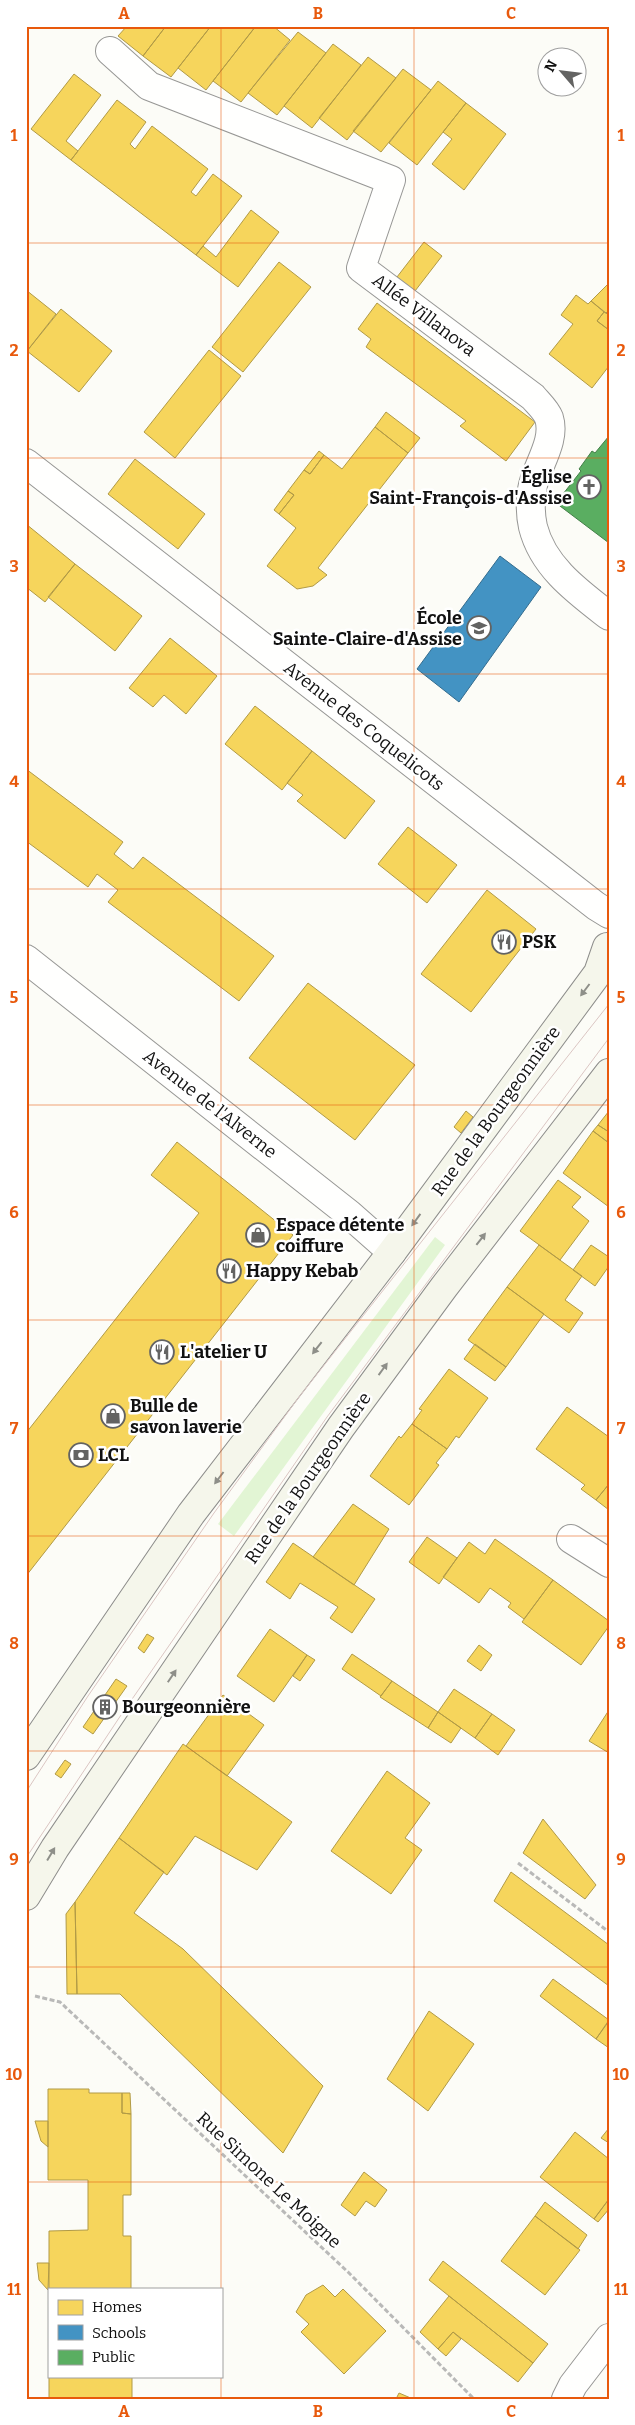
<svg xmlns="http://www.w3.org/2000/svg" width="635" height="2425" font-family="Bitter,serif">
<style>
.green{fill:#e2f5d4}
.homes{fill:#f6d55c;stroke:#b19a46}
.schools{fill:#4393c3;stroke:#346c8e}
.public{fill:#5aae61;stroke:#447f49}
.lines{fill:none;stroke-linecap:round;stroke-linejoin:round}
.street-casing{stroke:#979795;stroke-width:30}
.secondary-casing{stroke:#8d8d8b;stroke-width:30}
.path{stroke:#b9b9b8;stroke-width:3;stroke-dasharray:5 2.5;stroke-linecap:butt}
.street{stroke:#fffffe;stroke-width:28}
.secondary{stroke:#f5f6eb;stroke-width:28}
.tram{stroke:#dbc6c3;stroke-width:1}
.oneway{fill:#8e8f89}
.grid{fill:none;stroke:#e8590c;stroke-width:1;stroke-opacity:0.55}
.labels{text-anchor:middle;stroke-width:5;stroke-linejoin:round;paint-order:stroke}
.street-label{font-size:18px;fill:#111;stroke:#fff}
.poi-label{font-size:18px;font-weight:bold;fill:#111;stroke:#fff;text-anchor:start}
.neatline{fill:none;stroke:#e8590c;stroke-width:2}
.grid-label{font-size:16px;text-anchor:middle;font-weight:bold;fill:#e8590c}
</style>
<rect width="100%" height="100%" fill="#fcfcf7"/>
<!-- green -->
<path class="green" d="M435,1237L445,1245L234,1536L218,1524Z"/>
<!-- homes -->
<path class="homes" d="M127,26H166L143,56L118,36Z
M166,26H211L171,77L143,56Z
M211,26L255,27L206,90L178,68Z
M256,26H273L290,40L241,102L213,81Z
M298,32L326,53L277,115L248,93Z
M333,44L361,65L312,128L284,106Z
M368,57L396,78L347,140L319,118Z
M403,69L431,90L381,152L353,131Z
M74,74L101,95L66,141L78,151L71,160L31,129Z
M438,81L466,103L417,165L389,143Z
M117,100L146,122L130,144L135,149L152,126L208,169L191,192L196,196L213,174L242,196L196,255L71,160Z
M466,103L506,134L464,190L432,164L452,139L443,132Z
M251,210L279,232L238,287L196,255L203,246L216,257Z
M424,242L442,256L415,291L397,277Z
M279,262L311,287L243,372L212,347Z
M609,283V310L606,313L591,301Z
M26,290L56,314L27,351L26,350Z
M576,295L588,304L591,301L604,312L597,321L609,330V366L592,388L549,354L573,324L561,315Z
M377,303L535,422L506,461L460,426L466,421L366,347L371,339L358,329Z
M61,309L112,351L79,392L27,351Z
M604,312L609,315V330L597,321Z
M209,350L241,376L175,458L144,432Z
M386,412L420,438L408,453L375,427Z
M375,427L408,453L318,568L327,575L313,586L297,589L267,566L296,528L279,514L294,495L288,491L304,470L310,474L324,455L342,469Z
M319,451L324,455L310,474L304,470Z
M135,459L205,514L178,549L108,494Z
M288,491L294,495L279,514L274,510Z
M26,524L75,564L45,602L26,587Z
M75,564L142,616L115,651L48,597Z
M170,638L217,676L186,714L164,695L153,707L129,688Z
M255,706L312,751L282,790L225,744Z
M312,751L375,801L345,839L297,801L303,795L287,783Z
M26,769L123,842L114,854L133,869L143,857L274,956L239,1001L108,902L118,890L97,874L88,887L26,841Z
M408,827L457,865L427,903L378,864Z
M487,890L536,929L471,1012L421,974Z
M308,983L415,1065L355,1140L249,1058Z
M466,1111L473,1117L461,1133L454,1127Z
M609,1111V1132L598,1125Z
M598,1125L609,1132V1143L593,1131Z
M593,1131L609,1143V1207L563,1173Z
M177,1142L293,1235L26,1576V1433L199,1213L151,1175Z
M558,1180L581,1197L572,1207L589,1221L560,1260L520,1231Z
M539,1245L582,1276L565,1300L583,1313L569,1333L507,1287Z
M591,1245L609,1257V1266L595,1286L573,1270Z
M507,1287L544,1314L506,1367L468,1340Z
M475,1344L506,1367L495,1381L464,1359Z
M449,1369L488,1398L459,1438L456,1436L447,1449L412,1424L422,1410L419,1409Z
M567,1407L609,1437V1484L596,1500L581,1489L585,1485L536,1449Z
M412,1424L447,1449L436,1463L439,1465L409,1505L370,1476L399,1436L401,1438Z
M609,1484V1510L596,1500Z
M353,1504L389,1529L354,1585L313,1557Z
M427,1537L457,1558L439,1584L409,1562Z
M495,1539L553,1580L524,1619L508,1607L511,1603L490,1588L479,1603L443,1577L469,1542L485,1554Z
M293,1543L375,1599L352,1633L330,1618L338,1607L300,1583L290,1599L266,1582Z
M553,1580L609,1621V1626L581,1665L522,1622Z
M270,1629L307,1655L274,1702L237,1676Z
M147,1634L154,1638L144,1653L138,1648Z
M479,1645L492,1655L481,1671L467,1661Z
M352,1654L392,1681L381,1696L342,1669Z
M307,1655L315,1660L300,1681L293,1676Z
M116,1679L127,1686L93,1734L83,1727Z
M392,1681L438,1712L428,1728L380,1697Z
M454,1689L492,1714L475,1738L438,1712Z
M223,1695L264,1725L227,1776L186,1746Z
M609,1710V1753L589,1741Z
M438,1712L461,1728L451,1743L428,1728Z
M492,1714L515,1730L498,1755L475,1738Z
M183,1744L292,1822L257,1870L195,1836L167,1875L119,1838Z
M65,1760L71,1764L61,1778L55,1774Z
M387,1771L430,1803L405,1838L422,1850L391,1894L331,1851Z
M543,1819L596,1885L585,1899L523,1853Z
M119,1838L164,1872L134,1913L183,1949L323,2086L283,2153L120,1994H77L75,1902Z
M511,1872L609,1945V1986L494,1901Z
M75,1902L77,1994H67L66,1914Z
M553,1979L609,2020L596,2039L540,1996Z
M429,2011L474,2044L428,2111L387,2079Z
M609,2021V2048L596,2039Z
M48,2089H89V2093H122V2113L131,2114V2195H123V2236H131V2289H49V2309V2231L88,2230V2180H48Z
M122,2093H130L131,2114L122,2113Z
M35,2121H48V2147L41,2141Z
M609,2128V2143L601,2138Z
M575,2132L609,2159V2199L594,2219L540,2177Z
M364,2172L387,2190L375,2207L366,2201L355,2216L341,2205Z
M609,2199V2209L598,2222L594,2219Z
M545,2202L587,2235L578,2249L535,2216Z
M535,2216L580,2250L545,2295L501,2261Z
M443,2261L548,2344L533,2363L429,2280Z
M37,2263H49L48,2290L39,2280Z
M323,2285L335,2297L343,2289L386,2331L344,2374L301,2332L309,2324L296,2312L306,2295Z
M449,2296L533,2363L518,2382L453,2332L438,2349L420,2332Z
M453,2332L461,2339L446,2356L438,2349Z
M49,2376H132V2399H49Z
M399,2393L413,2399H396Z"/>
<!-- schools -->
<path class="schools" d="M500,556L541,587L459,702L417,669Z"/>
<!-- public -->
<path class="public" d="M609,436V543L556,503L581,471L579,469L592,451L595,453Z"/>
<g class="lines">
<!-- street casing -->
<g class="street-casing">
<path id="street" d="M110,51L149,86L391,180L361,268L533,397C538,403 546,410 549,418C556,440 538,464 533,485C530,497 530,514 533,527C543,567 578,592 609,616
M26,463L596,906L609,914
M26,959L349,1214L392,1252
M571,1539L609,1563
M566,2399L573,2385L609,2338"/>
</g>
<!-- secondary casing -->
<g class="secondary-casing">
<path id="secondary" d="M26,1756L191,1514L392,1252L598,973L607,947
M26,1896L55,1848L341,1427L444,1287L609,1073"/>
</g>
<!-- path -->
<path class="path" d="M518,1863L609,1932
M35,1996L60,2002L349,2273L474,2399"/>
<!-- street -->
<use href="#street" class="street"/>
<!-- secondary -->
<use href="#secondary" class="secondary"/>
<!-- tram -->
<path class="tram" d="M26,1792L88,1696L214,1513L299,1397L609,1004
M26,1858L119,1718L327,1417L609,1038"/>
</g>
<!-- one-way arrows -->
<defs><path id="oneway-solid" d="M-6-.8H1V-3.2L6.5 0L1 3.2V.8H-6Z" transform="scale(1.25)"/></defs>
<g class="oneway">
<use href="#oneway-solid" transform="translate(585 990) rotate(127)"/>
<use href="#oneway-solid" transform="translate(416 1220) rotate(126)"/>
<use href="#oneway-solid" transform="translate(481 1239) rotate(-52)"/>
<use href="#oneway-solid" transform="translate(317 1348) rotate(128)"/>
<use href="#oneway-solid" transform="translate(383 1369) rotate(-54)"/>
<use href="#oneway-solid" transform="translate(219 1478) rotate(127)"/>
<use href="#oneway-solid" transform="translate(172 1676) rotate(-56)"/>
<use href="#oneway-solid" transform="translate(51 1854) rotate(-59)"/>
</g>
<!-- grid -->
<path class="grid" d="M221,26V2289M414,26V2399M26,243H609M26,458H609M26,674H609M26,889H609M26,1105H609M26,1320H609M26,1536H609M26,1751H609M26,1967H609M26,2182H609M221,2376V2399"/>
<!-- icons -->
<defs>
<g id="church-ring" transform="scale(1.25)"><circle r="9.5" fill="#fff" stroke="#636362" stroke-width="1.5"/><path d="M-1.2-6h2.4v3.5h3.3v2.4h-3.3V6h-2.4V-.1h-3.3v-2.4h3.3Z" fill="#636362"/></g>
<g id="school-ring" transform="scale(1.25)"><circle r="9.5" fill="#fff" stroke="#636362" stroke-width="1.5"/><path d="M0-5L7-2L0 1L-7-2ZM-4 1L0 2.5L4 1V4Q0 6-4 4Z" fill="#636362"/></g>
<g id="restaurant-ring" transform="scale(1.25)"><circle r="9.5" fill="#fff" stroke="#636362" stroke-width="1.5"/><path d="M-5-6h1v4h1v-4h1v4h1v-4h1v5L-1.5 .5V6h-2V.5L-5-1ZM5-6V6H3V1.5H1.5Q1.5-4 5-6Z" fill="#636362"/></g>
<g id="shop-ring" transform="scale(1.25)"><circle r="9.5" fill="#fff" stroke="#636362" stroke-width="1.5"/><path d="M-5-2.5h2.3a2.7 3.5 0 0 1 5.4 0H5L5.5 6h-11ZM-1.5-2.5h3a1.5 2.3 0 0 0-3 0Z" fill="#636362"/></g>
<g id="bank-ring" transform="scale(1.25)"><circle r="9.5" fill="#fff" stroke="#636362" stroke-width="1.5"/><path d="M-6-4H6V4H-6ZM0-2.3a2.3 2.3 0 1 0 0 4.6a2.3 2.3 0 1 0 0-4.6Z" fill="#636362"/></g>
<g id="building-ring" transform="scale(1.25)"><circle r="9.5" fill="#fff" stroke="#636362" stroke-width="1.5"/><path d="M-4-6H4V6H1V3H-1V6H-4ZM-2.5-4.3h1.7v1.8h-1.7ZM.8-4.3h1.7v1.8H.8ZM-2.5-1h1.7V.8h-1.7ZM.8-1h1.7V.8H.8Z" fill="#636362"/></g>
</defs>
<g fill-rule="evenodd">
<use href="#church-ring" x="589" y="487"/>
<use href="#school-ring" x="479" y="628"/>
<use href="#restaurant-ring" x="504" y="942"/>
<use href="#shop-ring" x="258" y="1235"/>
<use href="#restaurant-ring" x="229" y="1271"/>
<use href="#restaurant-ring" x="162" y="1352"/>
<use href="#shop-ring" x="113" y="1416"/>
<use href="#bank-ring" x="81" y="1455"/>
<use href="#building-ring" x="105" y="1707"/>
</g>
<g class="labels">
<!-- street labels -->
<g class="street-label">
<text transform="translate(424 315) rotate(37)" y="6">Allée Villanova</text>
<text transform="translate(364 726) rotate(38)" y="6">Avenue des Coquelicots</text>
<text transform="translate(210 1104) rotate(38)" y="6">Avenue de l'Alverne</text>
<text transform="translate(496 1111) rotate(-54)" y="6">Rue de la Bourgeonnière</text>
<text transform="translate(308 1478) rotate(-55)" y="6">Rue de la Bourgeonnière</text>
<text transform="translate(269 2180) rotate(43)" y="6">Rue Simone Le Moigne</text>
</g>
<!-- poi labels -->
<g class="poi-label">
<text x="572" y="483" text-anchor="end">Église<tspan x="572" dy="21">Saint-François-d'Assise</tspan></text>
<text x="462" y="624" text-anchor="end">École<tspan x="462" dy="21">Sainte-Claire-d'Assise</tspan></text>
<text x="522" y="948">PSK</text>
<text x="276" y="1231">Espace détente<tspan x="276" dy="21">coiffure</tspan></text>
<text x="246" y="1277">Happy Kebab</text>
<text x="180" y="1358">L'atelier U</text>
<text x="130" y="1412">Bulle de<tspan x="130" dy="21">savon laverie</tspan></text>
<text x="98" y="1461">LCL</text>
<text x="122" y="1713">Bourgeonnière</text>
</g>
</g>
<!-- border -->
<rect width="635" height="2425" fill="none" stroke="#ffffff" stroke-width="55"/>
<!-- legend -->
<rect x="48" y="2288" width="175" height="90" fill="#ffffff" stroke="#a0a0a0"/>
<rect x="58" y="2300" width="25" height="15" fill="#f6d55c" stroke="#a0a0a0"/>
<text x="92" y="2312" font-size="15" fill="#111111">Homes</text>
<rect x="58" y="2325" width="25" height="15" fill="#4393c3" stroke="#a0a0a0"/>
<text x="92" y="2338" font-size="15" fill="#111111">Schools</text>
<rect x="58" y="2350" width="25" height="15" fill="#5aae61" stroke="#a0a0a0"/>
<text x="92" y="2362" font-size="15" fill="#111111">Public</text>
<!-- north arrow -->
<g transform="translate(562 72) rotate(298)"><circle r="24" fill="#ffffff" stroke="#a0a0a0"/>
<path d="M0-4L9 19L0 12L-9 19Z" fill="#636362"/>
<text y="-8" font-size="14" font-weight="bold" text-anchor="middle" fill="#111111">N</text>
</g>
<rect x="28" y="28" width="580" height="2370" class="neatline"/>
<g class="grid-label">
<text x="124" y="19">A</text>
<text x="318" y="19">B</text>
<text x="511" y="19">C</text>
<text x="14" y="141">1</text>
<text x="621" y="141">1</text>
<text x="14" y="356">2</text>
<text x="621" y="356">2</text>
<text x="14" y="572">3</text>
<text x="621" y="572">3</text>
<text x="14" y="787">4</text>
<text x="621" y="787">4</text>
<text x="14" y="1003">5</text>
<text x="621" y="1003">5</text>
<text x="14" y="1218">6</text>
<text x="621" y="1218">6</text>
<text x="14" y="1434">7</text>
<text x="621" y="1434">7</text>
<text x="14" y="1649">8</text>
<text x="621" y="1649">8</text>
<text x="14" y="1865">9</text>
<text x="621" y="1865">9</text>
<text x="14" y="2080">10</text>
<text x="621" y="2080">10</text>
<text x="14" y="2295">11</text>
<text x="621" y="2295">11</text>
<text x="124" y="2417">A</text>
<text x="318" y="2417">B</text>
<text x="511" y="2417">C</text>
</g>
</svg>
